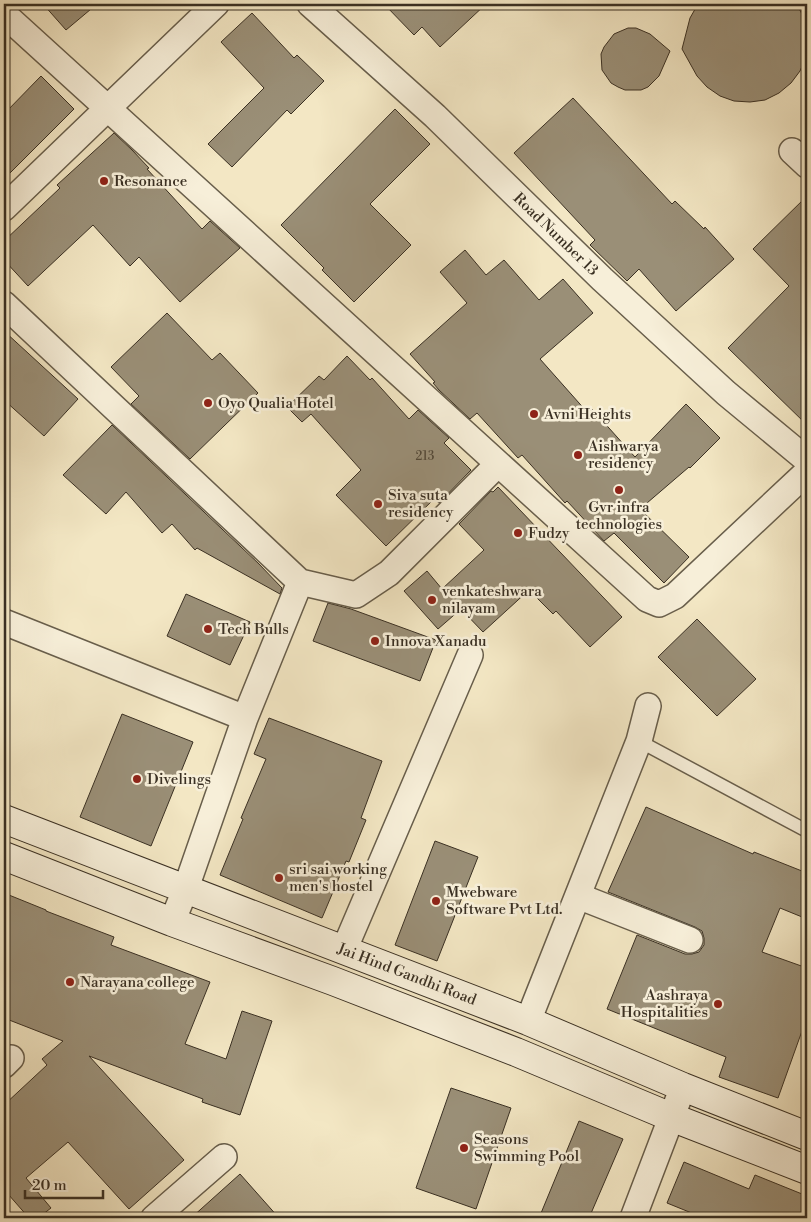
<svg xmlns="http://www.w3.org/2000/svg" width="811" height="1222" font-family="'Libre Bodoni',serif">
<style>
.building{fill:#9a8f77;stroke:#3a3023}
.lines{fill:none;stroke-linecap:round;stroke-linejoin:round}
.lane-casing{stroke:#685e4b;stroke-width:15}
.street-casing{stroke:#685e4b;stroke-width:28}
.secondary-casing{stroke:#3a3023;stroke-width:30}
.lane{stroke:#f7efd9;stroke-width:12}
.street{stroke:#f7efd9;stroke-width:25}
.secondary{stroke:#f7efd9;stroke-width:28}
.poi-dot{fill:#8f2418;stroke:#f7efd9;stroke-width:2}
.labels{text-anchor:middle;stroke-width:5;stroke-linejoin:round;paint-order:stroke}
.number-label{font-size:12px;fill:#524838}
.poi-label{font-size:15px;fill:#3a3023;stroke:#f7efd9;text-anchor:start}
.street-label{font-size:15px;fill:#3a3023;stroke:#f7efd9}
</style>
<rect width="100%" height="100%" fill="#f3e7c4"/>
<filter id="stains"><feTurbulence type="fractalNoise" baseFrequency=".004" numOctaves="4"/><feColorMatrix values="0 0 0 0 .2 0 0 0 0 .09 0 0 0 0 .02 0 0 0 .5 -.17"/></filter>
<radialGradient id="worn" r=".72"><stop offset=".6" stop-color="#630" stop-opacity="0"/><stop offset="1" stop-color="#630" stop-opacity=".3"/></radialGradient>
<!-- building -->
<path class="building" d="M43,4H97L66,30Z
M384,4H486L440,47L422,27L414,35Z
M698,4H796L801,12L807,31L806,57L800,71L791,83L779,93L765,100L750,102L734,101L720,96L707,87L697,76L682,49L690,18Z
M252,13L294,58L297,55L324,81L291,114L287,110L232,167L208,144L264,88L221,42Z
M628,28H636L650,34L670,51L659,76L648,87L641,90H625L618,87L611,83L602,70L601,54L604,47L614,34Z
M41,76L74,109L4,179V114Z
M573,98L672,204L675,201L704,229L705,227L734,259L676,311L639,269L627,281L590,245L595,240L514,153Z
M395,109L430,144L370,204L411,245L354,302L322,270L324,268L281,225Z
M114,133L132,150L149,168L147,169L202,229L210,221L240,248L180,302L139,257L130,266L93,225L28,286L4,260V241L60,188L57,185Z
M807,196V425L728,348L789,286L753,249Z
M465,250L486,275L504,260L539,300L563,279L593,313L540,359L587,412L591,408L635,457L686,404L720,438L690,468L689,467L640,509L689,557L664,583L614,533L604,541L567,501L565,503L522,455L518,458L477,413L470,419L439,390L433,383L435,382L410,354L467,303L440,272Z
M167,313L212,360L220,353L258,393L190,459L131,404L139,396L111,367Z
M4,331L78,399L44,436L4,400Z
M347,356L370,380L372,378L409,419L418,410L449,438L444,443L471,470L439,503L434,499L386,546L336,495L361,470L311,414L302,422L287,407L319,376L324,380Z
M112,425L259,564L282,588L280,594L197,548L195,550L172,524L162,533L126,492L106,514L63,475Z
M498,487L622,617L590,647L556,611L553,614L529,590L483,632L461,609L438,629L404,591L427,571L442,589L484,550L459,524L491,491L493,492Z
M186,594L250,622L230,665L167,636Z
M328,603L351,609L436,640L420,681L313,641Z
M697,619L756,679L717,716L658,657Z
M122,714L193,742L151,846L80,817Z
M269,718L382,761L361,818L366,820L349,862L346,861L322,918L220,875L243,819L241,818L266,759L254,754Z
M646,807L753,854L754,852L807,873V919L780,908L762,952L807,968V1017L778,1098L719,1077L726,1057L607,1009L637,935L685,954H692L699,952L704,945V938L702,931L695,927L608,892Z
M435,841L478,857L437,961L395,945Z
M4,893L46,910V911L114,937L111,945L210,982L185,1044L226,1059L242,1011L272,1021L240,1115L202,1102L203,1099L89,1056L184,1160L129,1209L68,1142L26,1178L51,1208L38,1218H29L8,1194L4,1197V1105L47,1065L42,1059L63,1041L4,1018Z
M451,1088L511,1108L476,1209L416,1188Z
M579,1121L623,1139L589,1218H539Z
M684,1162L749,1189L755,1175L807,1196V1218H704L667,1203Z
M240,1174L279,1218H191Z"/>
<g class="lines">
<!-- lane casing -->
<g class="lane-casing">
<path id="lane" d="M639,741L807,831"/>
</g>
<!-- street casing -->
<g class="street-casing">
<path id="street" d="M310,4L435,116L602,279L726,393L807,460
M4,14L647,599L659,604L675,596L807,472
M792,151L807,165
M4,208L216,4
M4,304L300,582L245,718L186,888L172,922
M300,582L356,595L389,573L498,464
M4,622L245,718
M578,896L690,940
M344,950L470,655
M528,1021L639,741L648,706
M4,1065L11,1058
M154,1218L224,1157
M633,1218L683,1087"/>
</g>
<!-- secondary casing -->
<g class="secondary-casing">
<path id="secondary" d="M4,819L528,1021L683,1087L807,1136
M4,856L172,922L333,981L516,1052L671,1117L807,1170"/>
</g>
<!-- lane -->
<use href="#lane" class="lane"/>
<!-- street -->
<use href="#street" class="street"/>
<!-- secondary -->
<use href="#secondary" class="secondary"/>
</g>
<!-- markers -->
<g class="poi-dot">
<circle cx="104" cy="181" r="5"/>
<circle cx="208" cy="403" r="5"/>
<circle cx="534" cy="414" r="5"/>
<circle cx="578" cy="455" r="5"/>
<circle cx="619" cy="490" r="5"/>
<circle cx="378" cy="504" r="5"/>
<circle cx="518" cy="533" r="5"/>
<circle cx="432" cy="600" r="5"/>
<circle cx="208" cy="629" r="5"/>
<circle cx="375" cy="641" r="5"/>
<circle cx="137" cy="779" r="5"/>
<circle cx="279" cy="878" r="5"/>
<circle cx="436" cy="901" r="5"/>
<circle cx="70" cy="982" r="5"/>
<circle cx="718" cy="1004" r="5"/>
<circle cx="464" cy="1148" r="5"/>
</g>
<g class="labels">
<!-- number labels -->
<g class="number-label">
<text x="425" y="460">213</text>
</g>
<!-- poi labels -->
<g class="poi-label">
<text x="114" y="186">Resonance</text>
<text x="218" y="408">Oyo Qualia Hotel</text>
<text x="544" y="419">Avni Heights</text>
<text x="588" y="451">Aishwarya<tspan x="588" dy="17">residency</tspan></text>
<text x="388" y="500">Siva suta<tspan x="388" dy="17">residency</tspan></text>
<text x="619" y="512" text-anchor="middle">Gvr infra<tspan x="619" dy="17">technologies</tspan></text>
<text x="528" y="538">Fudzy</text>
<text x="442" y="596">venkateshwara<tspan x="442" dy="17">nilayam</tspan></text>
<text x="218" y="634">Tech Bulls</text>
<text x="385" y="646">Innova Xanadu</text>
<text x="147" y="784">Divelings</text>
<text x="289" y="874">sri sai working<tspan x="289" dy="17">men's hostel</tspan></text>
<text x="446" y="897">Mwebware<tspan x="446" dy="17">Software Pvt Ltd.</tspan></text>
<text x="80" y="987">Narayana college</text>
<text x="708" y="1000" text-anchor="end">Aashraya<tspan x="708" dy="17">Hospitalities</tspan></text>
<text x="474" y="1144">Seasons<tspan x="474" dy="17">Swimming Pool</tspan></text>
</g>
<!-- street labels -->
<g class="street-label">
<text transform="translate(556 234) rotate(44)" y="5">Road Number 13</text>
<text transform="translate(407 974) rotate(21)" y="5">Jai Hind Gandhi Road</text>
</g>
</g>
<!-- margin -->
<rect width="811" height="1222" fill="none" stroke="#f3e7c4" stroke-width="20"/>
<rect x="5" y="5" width="801" height="1212" fill="none" stroke="#3a3023" stroke-width="2.5"/>
<rect x="10" y="10" width="791" height="1202" fill="none" stroke="#3a3023"/>
<!-- scale -->
<path d="M25 1190v8h78v-8" fill="none" stroke="#3a3023" stroke-width="2.5"/>
<text x="32" y="1190" font-size="15" fill="#3a3023" stroke="#f7efd9" stroke-width="4" paint-order="stroke">20 m</text>
<rect width="100%" height="100%" filter="url(#stains)"/>
<rect width="100%" height="100%" fill="url(#worn)"/>
</svg>
